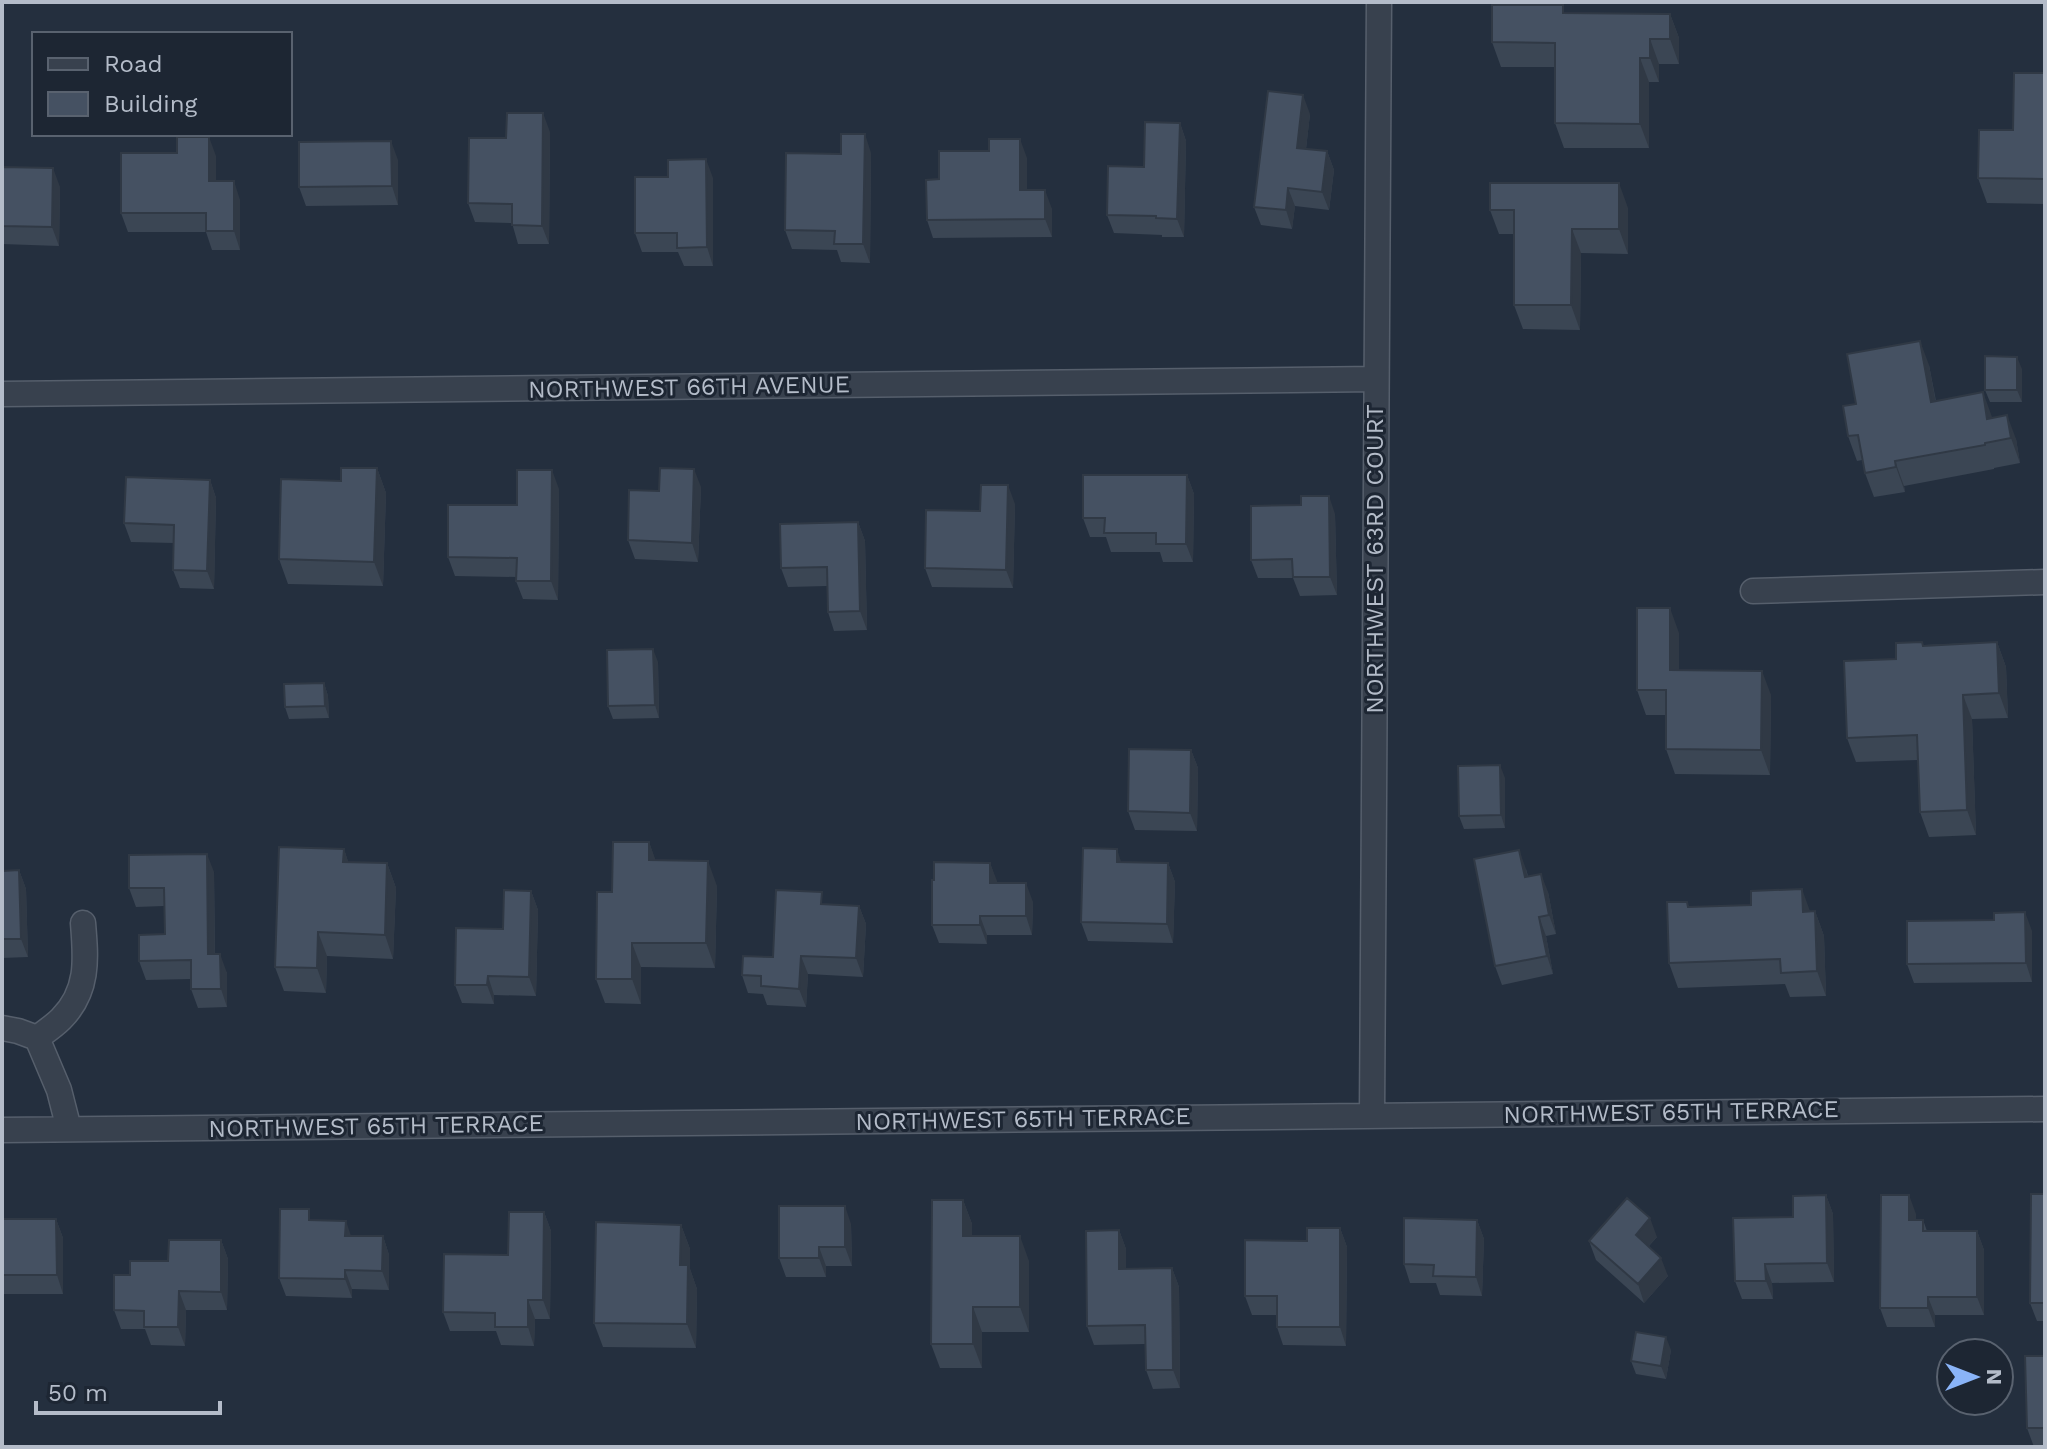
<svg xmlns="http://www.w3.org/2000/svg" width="2047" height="1449" font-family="'Work Sans',sans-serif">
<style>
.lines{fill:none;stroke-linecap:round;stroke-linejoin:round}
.minor-casing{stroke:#565f6c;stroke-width:27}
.minor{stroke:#38414e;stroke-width:24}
.wall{fill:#3b4654}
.shaded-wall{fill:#303945}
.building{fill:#455162;stroke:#303945;stroke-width:2}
.labels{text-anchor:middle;stroke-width:6;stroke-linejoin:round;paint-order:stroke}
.street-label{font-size:24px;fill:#b4bcc9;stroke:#1d2633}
</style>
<rect width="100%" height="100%" fill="#242f3e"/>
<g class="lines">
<!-- minor casing -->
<g class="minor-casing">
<path id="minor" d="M2,394L1376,379
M1753,591L2045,582
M2,1028L18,1031L37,1038L59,1090L69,1129
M37,1038C45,1032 54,1026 61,1019C89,991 86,959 83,923
M1372,1115L1379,2
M2,1130L2045,1109"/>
</g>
<!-- minor -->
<use href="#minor" class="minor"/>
</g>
<!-- wall -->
<path class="wall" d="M1566,13L1670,14L1679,38V64H1659V82H1649V148H1564L1555,123V67H1501L1492,42Z
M2045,73V204L1987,203L1978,178L2013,130Z
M1310,114L1306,149L1327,151L1334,170L1329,210L1295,206L1292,229L1261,225L1254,207Z
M1180,123L1186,141L1184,237H1162V235L1114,233L1107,215Z
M550,132L549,244H518L512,223L475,222L468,203Z
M871,153L870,263L841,262L837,250L792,249L785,230L841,154Z
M216,156V181L240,200V250H212L206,232H128L121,213Z
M1027,158V190L1052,209V237L933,238L927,220L939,179Z
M398,160V205L306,206L299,187Z
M2,167L60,187L59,246L2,244Z
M713,178V266H684L678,252H642L635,233Z
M1628,208V254L1581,253L1580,330L1523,329L1514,305V234H1499L1490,210Z
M1929,365L1936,401L1992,418L2016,439L2020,463L1994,468V469L1904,486L1905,492L1874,497L1865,473L1862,460L1857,461L1848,436L1856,404Z
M2022,369V402H1990L1985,390Z
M377,468L386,493L383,586L288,584L279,559L341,481Z
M1187,475L1194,494L1193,562H1163L1160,552H1111L1106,537H1090L1083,518Z
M210,480L216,498L214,589L180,588L173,570L174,543L131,542L124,523Z
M701,487L698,562L635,559L628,540L659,491Z
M559,489L558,600L523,599L516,581V577L455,576L448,557Z
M1015,504L1013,588L932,587L925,568L980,511Z
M1335,514L1337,595L1300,596L1293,578H1258L1251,560Z
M858,522L865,541L867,630L834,631L828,612L827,586L788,587L781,568Z
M1679,633V670L1771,695L1770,775L1675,774L1666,749V715H1646L1637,690Z
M1997,642L2006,667L2008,718L1972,719L1976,835L1929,837L1920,812L1918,760L1856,762L1847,738L1896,659L1924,645Z
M658,662L659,718L613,719L608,706Z
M324,683L328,696L329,718L289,719L285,707Z
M1191,750L1198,768L1197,831L1135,830L1128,811Z
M1505,778V828L1464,829L1459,816Z
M649,842L655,860L717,886L715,968L641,967V1004L605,1003L596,979L612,892Z
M344,849L348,862L387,863L396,888L393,959L327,956L326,993L284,991L275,967Z
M1121,862L1168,863L1175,882L1173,943L1088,941L1081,922Z
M990,863L997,883L1033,902L1032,935H987V944L939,943L932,925Z
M1526,869L1528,876L1548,892L1556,934L1546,936L1553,974L1502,985L1495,966Z
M19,870L26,889L28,957L2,958V871Z
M214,872L215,954L227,973V1007L198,1008L191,989V979L146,980L139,961L165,934L164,906L136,907L129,888Z
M531,891L538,910L536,996L494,995V1004L462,1003L455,985L503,929Z
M1687,902L1689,907L1815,911L1824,936L1826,996L1790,997L1785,984L1678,988L1669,963Z
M826,904L859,906L866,924L863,977L808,974L806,1007L767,1005L763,994L748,993L742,975L773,957Z
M1994,920L2032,931V982L1914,983L1907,964Z
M2045,1194V1321H2037L2030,1303Z
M1826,1195L1833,1214L1834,1282L1772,1283L1773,1299H1742L1735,1281L1793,1217Z
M963,1200L972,1224V1236L1029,1261V1332H982V1368H940L931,1344Z
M544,1212L551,1231L550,1319H535L534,1346L501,1345L496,1331H450L443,1312L508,1255Z
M1916,1214V1220H1923L1927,1231H1977L1984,1250V1315H1935V1327H1887L1880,1308Z
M2,1219H56L63,1238V1294H2Z
M313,1220L351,1236H383L389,1255V1290L352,1289V1298L286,1296L279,1278Z
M1477,1220L1484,1239L1482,1296L1440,1295L1436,1283H1410L1404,1264Z
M851,1224L852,1266H826V1277H786L779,1258Z
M681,1225L690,1249V1269L697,1289L696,1348L603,1347L594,1323Z
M1340,1228L1347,1247L1346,1346L1283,1345L1277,1327V1315H1252L1245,1296L1307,1241Z
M1119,1230L1126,1249V1269L1172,1268L1179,1287L1180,1388L1153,1389L1146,1370L1145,1344L1094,1345L1087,1326Z
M1657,1237L1649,1246L1668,1276L1644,1303L1596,1260L1589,1241Z
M221,1240L228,1259L227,1310H186L185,1346L151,1345L145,1329H121L114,1310L130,1275Z
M1671,1350L1666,1379L1636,1374L1631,1361Z
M2045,1356V1447H2034L2027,1428Z"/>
<!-- shaded-wall -->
<path class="shaded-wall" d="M1670,14L1679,38V64L1670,39Z
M1650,39L1659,64V82L1650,58Z
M1640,58L1649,82V148L1640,124Z
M1303,95L1310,114L1304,166L1297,148Z
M543,113L550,132L549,244L542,226Z
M1180,123L1186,141L1184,237L1177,219Z
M865,134L871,153L870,263L863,244Z
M209,137L216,156V200L209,181Z
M1020,139L1027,158V209L1020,190Z
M391,141L398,160V205L392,186Z
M1327,151L1334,170L1329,210L1322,192Z
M706,159L713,178V266L707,247Z
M53,168L60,187L59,246L52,227Z
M234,181L240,200V250L234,231Z
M1619,183L1628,208V254L1619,229Z
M1288,188L1295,206L1292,229L1286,210Z
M1045,190L1052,209V237L1045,219Z
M1572,229L1581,253L1580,330L1571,305Z
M1920,341L1929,365L1940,426L1931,402Z
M2017,357L2022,369V402L2017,390Z
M1983,392L1992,417L1996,443L1987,419Z
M2007,415L2016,439L2020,463L2011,438Z
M1895,461L1904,486L1905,492L1896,467Z
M377,468L386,493L383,586L374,562Z
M694,469L701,487L698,562L692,543Z
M552,470L559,489L558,600L551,581Z
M1187,475L1194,494L1193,562L1186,544Z
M210,480L216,498L214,589L207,571Z
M1008,485L1015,504L1013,588L1006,570Z
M1329,496L1335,514L1337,595L1330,577Z
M858,522L865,541L867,630L860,611Z
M1670,608L1679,633V695L1670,670Z
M1997,642L2006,667L2008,718L1999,693Z
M653,649L658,662L659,718L655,705Z
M1762,671L1771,695L1770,775L1761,750Z
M324,683L328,696L329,718L325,706Z
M1963,695L1972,719L1976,835L1967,810Z
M1191,750L1198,768L1197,831L1190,813Z
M1500,765L1505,778V828L1501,815Z
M649,842L658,867L649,860Z
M344,849L352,873L343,862Z
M1117,849L1123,868L1117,862Z
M1519,850L1526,869L1531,896L1525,877Z
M207,854L214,872L215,973L208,954Z
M708,861L717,886L715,968L706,943Z
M387,863L396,888L393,959L385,935Z
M990,863L997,881V902L990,883Z
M1168,863L1175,882L1173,943L1167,924Z
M19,870L26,889L28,957L21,939Z
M1541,874L1548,892L1556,934L1549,915Z
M1026,883L1033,902L1032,935L1026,916Z
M1802,889L1811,914L1803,912Z
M531,891L538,910L536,996L529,977Z
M859,906L866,924L863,977L856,958Z
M1815,911L1824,936L1826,996L1817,971Z
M2025,912L2032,931V982L2026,963Z
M980,916L987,935V944L980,925Z
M1539,917L1546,936L1553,974L1547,956Z
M318,932L327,956L326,993L317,968Z
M632,943L641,967V1004L632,979Z
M220,954L227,973V1007L221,989Z
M801,956L808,974L806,1007L799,989Z
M488,976L494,995V1004L487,985Z
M1826,1195L1833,1214L1834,1282L1827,1263Z
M1909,1195L1916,1214V1239L1909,1220Z
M963,1200L972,1224V1261L963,1236Z
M845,1206L851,1224L852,1266L845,1247Z
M544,1212L551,1231L550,1319L543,1300Z
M1650,1218L1657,1237L1642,1253L1636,1235Z
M56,1219L63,1238V1294L57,1275Z
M1477,1220L1484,1239L1482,1296L1476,1277Z
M346,1221L352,1239L345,1236Z
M681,1225L690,1249V1269L697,1289L696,1348L687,1324L680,1265Z
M1340,1228L1347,1247L1346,1346L1340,1327Z
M1119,1230L1126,1249V1288L1119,1269Z
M1977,1231L1984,1250V1315L1977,1297Z
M383,1236L389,1255V1290L382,1271Z
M1020,1236L1029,1261V1332L1020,1307Z
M221,1240L228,1259L227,1310L221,1292Z
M819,1247L826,1266V1277L819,1258Z
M1661,1258L1668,1276L1644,1303L1638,1284Z
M1765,1264L1772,1283L1773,1299L1766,1281Z
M1172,1268L1179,1287L1180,1388L1173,1370Z
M345,1270L352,1289V1298L345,1279Z
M179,1291L186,1310L185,1346L178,1327Z
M1928,1297L1935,1315V1327L1928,1308Z
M528,1300L535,1319L534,1346L528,1327Z
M973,1307L982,1332V1368L973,1344Z
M1666,1337L1671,1350L1666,1379L1661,1366Z"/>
<!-- building -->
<path class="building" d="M1492,5H1563V13L1670,14V39H1650V58H1640V124L1555,123V43L1492,42Z
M2014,73H2045V179L1978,178L1979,130H2013Z
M1268,91L1303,95L1297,148L1327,151L1322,192L1288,188L1286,210L1254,207Z
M507,113H543L542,226L512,225V204L468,203L469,138H506Z
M1145,122L1180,123L1177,219L1156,218V216L1107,215L1108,166L1144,167Z
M841,134H865L863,244H834L835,231L785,230L786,153L841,154Z
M177,137H209V181H234V231H206V213H121V153H177Z
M989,139H1020V190H1045V219L927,220L926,180L939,179V151H989Z
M391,141L392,186L299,187V142Z
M706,159L707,247L677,248V233H635V177H668V160Z
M2,167L53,168L52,227L2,226Z
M1490,183H1619V229H1572L1571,305H1514V210H1490Z
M1920,341L1931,402L1983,392L1987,419L2007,415L2011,438L1985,443V445L1895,461L1896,467L1865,473L1858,435L1848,436L1843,406L1856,404L1847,354Z
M1985,356L2017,357V390H1985Z
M341,468H377L374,562L279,559L281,479L341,481Z
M660,468L694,469L692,543L628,540L629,490L659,491Z
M517,470H552L551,581H516L517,558L448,557V505H517Z
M1083,475H1187L1186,544H1156V533H1104L1105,518H1083Z
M126,477L210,480L207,571L173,570L174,525L124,523Z
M981,485H1008L1006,570L925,568L926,510L980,511Z
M1301,496H1329L1330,577H1293L1292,559L1251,560V506L1301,505Z
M858,522L860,611L828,612L827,567L781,568L780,524Z
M1637,608H1670V670L1762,671L1761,750L1666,749V690H1637Z
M1922,642L1923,646L1997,642L1999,693L1963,695L1967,810L1920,812L1917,735L1847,738L1844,661L1896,659V643Z
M653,649L655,705L608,706L607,650Z
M324,683L325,706L285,707L284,684Z
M1129,749L1191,750L1190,813L1128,811Z
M1500,765L1501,815L1459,816L1458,766Z
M613,842H649V860L708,861L706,943H632V979H596L597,892H612Z
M279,847L344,849L343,862L387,863L385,935L318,932L317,968L275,967Z
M1083,848L1117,849V862L1168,863L1167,924L1081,922Z
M1519,850L1525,877L1541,874L1549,915L1539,917L1547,956L1495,966L1474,859Z
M207,854L208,954H220L221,989H191V960L139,961V935L165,934L164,888H129V855Z
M934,862L990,863V883H1026V916H980V925H932V880H934Z
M19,870L21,939H2V871Z
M1802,889L1803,912L1815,911L1817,971L1781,973L1780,959L1669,963L1667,902H1687L1688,907L1751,905V891Z
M504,890L531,891L529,977L488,976L487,985H455L456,928L503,929Z
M776,890L822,892L821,904L859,906L856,958L801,956L799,989L761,986V976L742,975L743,956L773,957Z
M2025,912L2026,963L1907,964V921L1994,920V913Z
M2031,1194H2045V1303H2030Z
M1826,1195L1827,1263L1765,1264L1766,1281H1735L1733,1218L1793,1217V1196Z
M1881,1195H1909V1220H1923V1231H1977V1297H1928V1308H1880Z
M1627,1198L1650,1218L1636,1235L1661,1258L1638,1284L1589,1241Z
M932,1200H963V1236H1020V1307H973V1344H931Z
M779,1206H845V1247H819V1258H779Z
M280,1209H309V1220L346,1221L345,1236H383L382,1271L345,1270V1279L279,1278Z
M509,1212H544L543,1300H528V1327H495V1313L443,1312L444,1254L508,1255Z
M1404,1218L1477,1220L1476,1277L1433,1276L1434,1265L1404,1264Z
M2,1219H56L57,1275H2Z
M596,1222L681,1225L680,1265H688L687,1324L594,1323Z
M1307,1228H1340V1327H1277V1296H1245V1240L1307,1241Z
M1119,1230V1269L1172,1268L1173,1370H1146L1145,1325L1087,1326L1086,1231Z
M169,1240H221V1292L179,1291L178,1327H144V1311L114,1310V1275H130V1261H168Z
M1636,1332L1666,1337L1661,1366L1631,1361Z
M2025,1356H2045V1428H2027Z"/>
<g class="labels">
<!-- street labels -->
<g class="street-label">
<text transform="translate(689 387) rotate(-1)" y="8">NORTHWEST 66TH AVENUE</text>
<text transform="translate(1375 559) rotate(-90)" y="8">NORTHWEST 63RD COURT</text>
<text transform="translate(1671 1112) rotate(-1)" y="8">NORTHWEST 65TH TERRACE</text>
<text transform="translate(1023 1119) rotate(-1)" y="8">NORTHWEST 65TH TERRACE</text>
<text transform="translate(376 1126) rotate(-1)" y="8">NORTHWEST 65TH TERRACE</text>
</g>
</g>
<!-- border -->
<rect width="2047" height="1449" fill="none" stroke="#b4bcc9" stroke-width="8"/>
<!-- legend -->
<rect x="32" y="32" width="260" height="104" fill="#1d2633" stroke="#59626f" stroke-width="2"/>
<rect x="48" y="58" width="40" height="12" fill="#38414e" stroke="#59626f" stroke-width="2"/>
<text x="104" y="72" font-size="24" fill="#b4bcc9">Road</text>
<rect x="48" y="92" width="40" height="24" fill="#455162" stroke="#59626f" stroke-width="2"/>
<text x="104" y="112" font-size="24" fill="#b4bcc9">Building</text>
<!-- north arrow -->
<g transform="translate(1975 1377) rotate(90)"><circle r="38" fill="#1d2633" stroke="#59626f" stroke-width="2"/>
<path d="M0-6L14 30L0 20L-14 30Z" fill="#8ab4f8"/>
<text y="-12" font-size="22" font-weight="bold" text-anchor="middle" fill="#b4bcc9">N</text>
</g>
<!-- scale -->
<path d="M36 1401v12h184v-12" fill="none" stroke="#b4bcc9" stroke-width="4"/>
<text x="48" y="1401" font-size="24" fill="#b4bcc9" stroke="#1d2633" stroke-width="6" paint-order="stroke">50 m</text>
</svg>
